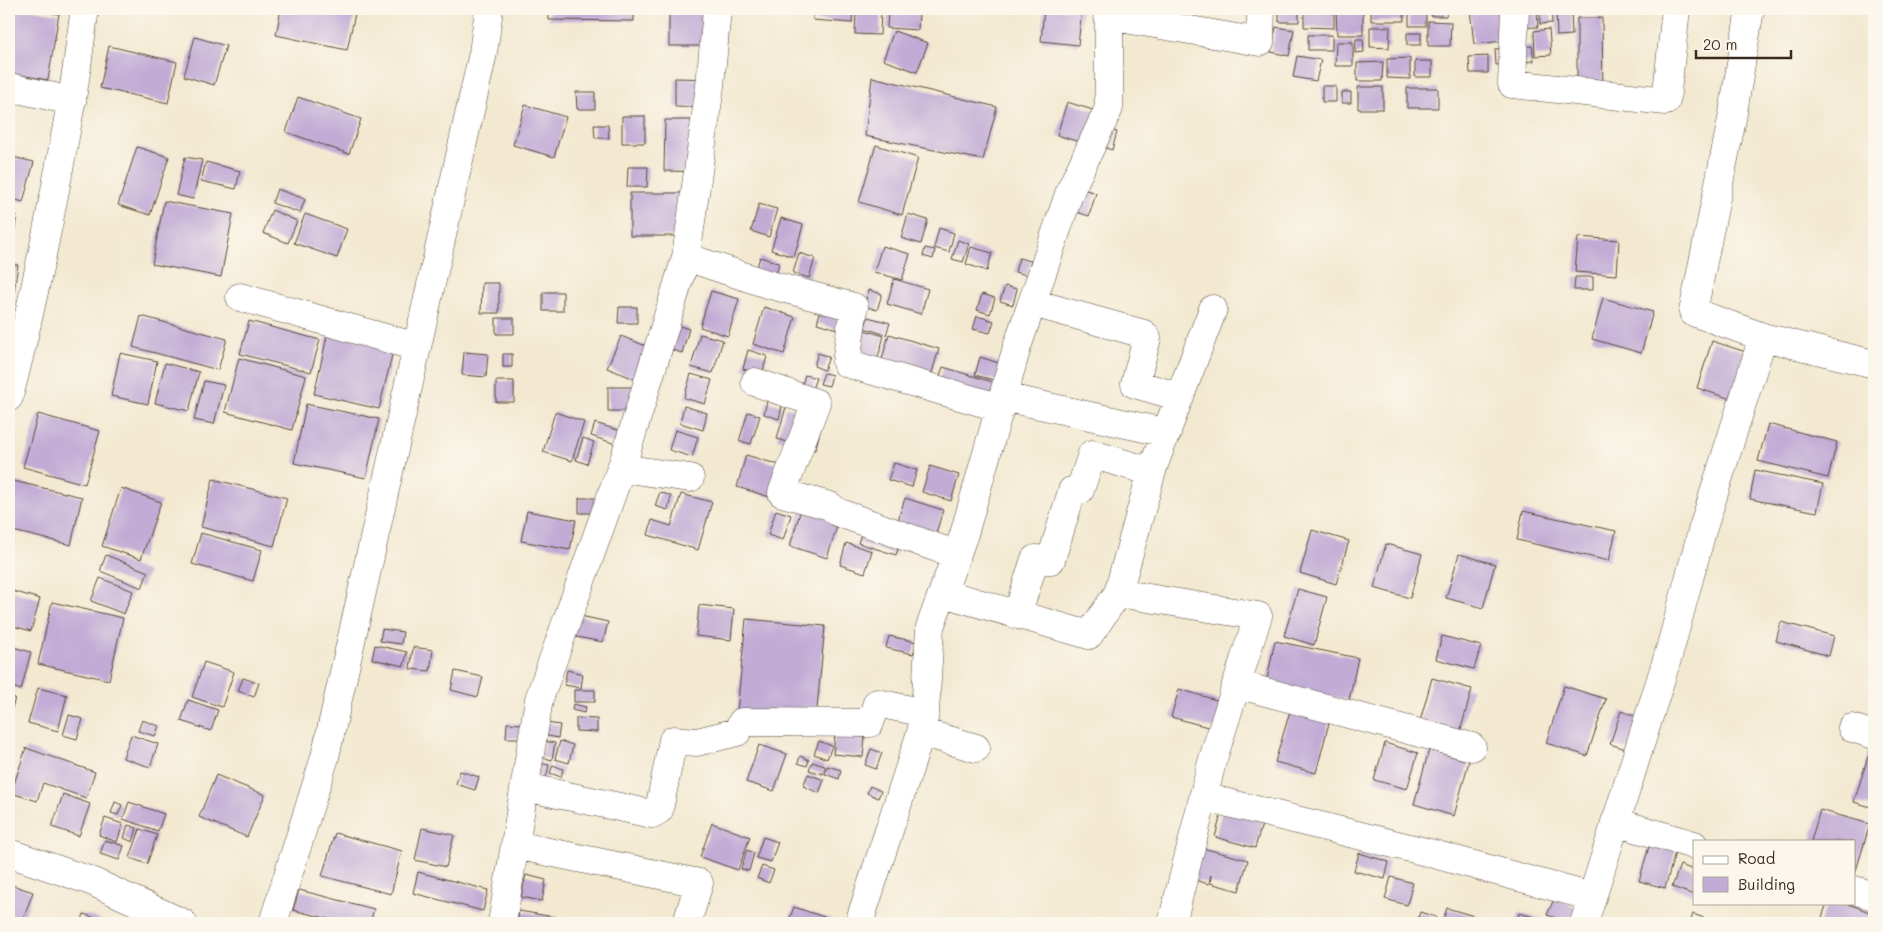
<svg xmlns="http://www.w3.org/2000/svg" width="1883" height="932" font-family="Mali,sans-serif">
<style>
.building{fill:#c1acd5}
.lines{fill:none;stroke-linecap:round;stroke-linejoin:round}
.minor-casing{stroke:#574739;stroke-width:29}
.minor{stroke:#fff;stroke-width:28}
</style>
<rect width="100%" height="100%" fill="#fbf7ec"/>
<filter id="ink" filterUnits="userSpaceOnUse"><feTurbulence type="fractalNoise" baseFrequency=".02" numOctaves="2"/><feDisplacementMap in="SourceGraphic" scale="10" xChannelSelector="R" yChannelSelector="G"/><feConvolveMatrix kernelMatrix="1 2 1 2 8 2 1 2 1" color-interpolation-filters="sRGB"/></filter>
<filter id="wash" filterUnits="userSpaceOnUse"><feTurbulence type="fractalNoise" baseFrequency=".0096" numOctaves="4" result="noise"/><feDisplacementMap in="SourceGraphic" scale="20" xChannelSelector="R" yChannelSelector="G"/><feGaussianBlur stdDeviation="1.12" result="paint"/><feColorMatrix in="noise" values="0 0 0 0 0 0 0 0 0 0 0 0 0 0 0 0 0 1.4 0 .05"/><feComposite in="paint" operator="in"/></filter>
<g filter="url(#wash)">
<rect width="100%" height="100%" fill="#f3e9d1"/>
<g id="blocks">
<!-- building -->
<path class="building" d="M9,9H29L59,14L48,80L9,73Z
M281,9H356L347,50L276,35Z
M549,9H634V21L549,20Z
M669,9H725V46H669Z
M813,9H853L852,23L813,20Z
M856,9L881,11L880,35L855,34Z
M1044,9H1082L1078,45L1041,41Z
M1279,9H1299V22H1279Z
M1304,9H1334V28L1304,27Z
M1336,9H1363V35H1337Z
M1371,9H1404V21H1371Z
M1432,9H1447L1446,16H1431Z
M1502,9L1505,41L1474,44L1470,10Z
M1540,9H1551L1552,23L1540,24Z
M1571,9L1572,35L1557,36L1556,10Z
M1409,10H1426V26H1409Z
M1537,10L1538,27L1514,28L1513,11Z
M888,12L919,14L918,30L887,28Z
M1577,18H1602L1603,95H1577Z
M1428,21L1451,22L1450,46H1428Z
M1276,27L1294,30L1289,56L1271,52Z
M1370,27H1390L1389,48L1370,47Z
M1549,29L1551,55L1535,56L1534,31Z
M894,31L928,43L917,72L883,60Z
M1407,33H1421V45H1407Z
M1308,35H1332V50H1308Z
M195,37L226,46L214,85L184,76Z
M1356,39H1363L1364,52L1355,53Z
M1336,42H1353V66H1335Z
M109,46L177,62L168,103L100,88Z
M1532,46L1534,61L1496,65L1495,49Z
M1297,56L1321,60L1316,81L1293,77Z
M1488,56V73H1470L1469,57Z
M1410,58V79L1387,78V59Z
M1415,61H1432V77H1415Z
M1383,62L1382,81H1357V63Z
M872,77L997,107L983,160L865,136Z
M675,78L715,79V108L675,107Z
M1322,86H1336V102H1322Z
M1358,87H1383V109H1358Z
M1407,88H1438V108H1407Z
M576,92H595V109H577Z
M1342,92H1351V103H1342Z
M298,97L361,119L349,154L286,132Z
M1067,102L1096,111L1086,144L1057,135Z
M525,105L566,117L554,157L513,145Z
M622,116H645V143H622Z
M665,120H709V172L664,171Z
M594,125H608L609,138H595Z
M1100,127L1117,132L1112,150L1094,144Z
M876,145L918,158L902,215L859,202Z
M137,147L169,157L150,215L118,205Z
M9,156L34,162L23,202L9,198Z
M185,157L202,160L193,199L176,195Z
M206,162L240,171L236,189L201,181Z
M628,167H648L647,187H627Z
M1080,188L1096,193L1089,216L1073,211Z
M277,189L305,199L300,213L272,203Z
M630,193H685V236H630Z
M164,201L233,214L221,277L152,264Z
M759,204L777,209L769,237L751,231Z
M272,210L297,221L288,243L263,233Z
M9,214L17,215L11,252H9Z
M305,214L347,229L337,258L294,243Z
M908,214L928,220L921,244L901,238Z
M781,218L803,225L794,257L771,250Z
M939,228L954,233L949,252L934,248Z
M1578,237L1619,240L1617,275L1575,272Z
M958,240L969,244L963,262L952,259Z
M882,246L910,254L902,280L874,272Z
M971,247L992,253L987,271L966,264Z
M925,248L935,250L933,259L923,256Z
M799,253L815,258L809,278L793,273Z
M760,257L779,263L773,285L753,280Z
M1019,258L1031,261L1027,275L1015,272Z
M9,264L18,265L12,303L9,302Z
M1575,277H1593V290H1574Z
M894,279L928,289L921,314L887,304Z
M482,283H499V313H481Z
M1005,286L1017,289L1013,305L1000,301Z
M869,290L882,294L877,310L864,306Z
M711,291L739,299L728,336L700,327Z
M543,292H563V311H543Z
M982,294L995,298L990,314L977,310Z
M1603,298L1653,312L1641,353L1592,339Z
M619,307H637V323H618Z
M764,307L795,317L784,354L753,344Z
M821,309L841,314L837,329L817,323Z
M141,316L227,339L218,370L133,347Z
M977,316L994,321L990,333L973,329Z
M868,317L890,323L886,335L865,328Z
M496,318H514V334H496Z
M249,321L320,340L311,372L240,354Z
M670,323L689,329L682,353L662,347Z
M851,326L884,336L872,378L838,368Z
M328,332L394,347L379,409L314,394Z
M700,334L723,340L713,373L691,367Z
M889,334L939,349L927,389L878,374Z
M621,336L651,348L637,380L607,368Z
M1712,341L1749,353L1734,400L1697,388Z
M748,350L767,356L762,375L743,369Z
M464,352L488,354L486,377L462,375Z
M120,353L157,361L148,404L111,396Z
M818,353L829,357L824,370L814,366Z
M503,354H512V367H503Z
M980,357L1002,364L997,381L975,375Z
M239,358L306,376L292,430L225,412Z
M165,363L199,372L189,411L155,403Z
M943,367L999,384L994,402L937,384Z
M824,373L832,375L829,386L820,384Z
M691,374L712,380L705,404L684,398Z
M805,375L816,378L812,389L802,385Z
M204,381L224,385L214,424L194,420Z
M496,381H514V402H496Z
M608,387H632V411H608Z
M767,401L782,406L779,419L764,414Z
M306,404L379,419L366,478L294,463Z
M684,406L707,413L703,430L680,423Z
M786,407L824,418L815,450L777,439Z
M555,412L584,422L572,461L543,452Z
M748,412L760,416L751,444L739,441Z
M38,414L100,431L85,484L23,467Z
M595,423L624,432L619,445L591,436Z
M1768,424L1837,442L1828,478L1758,461Z
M675,430L698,437L692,457L669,450Z
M583,438L594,442L587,464L576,460Z
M746,455L796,470L786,502L737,487Z
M894,463L917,470L912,487L888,480Z
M930,466L959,475L951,501L922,492Z
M1755,470L1823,484L1817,512L1750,499Z
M213,479L287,498L274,546L201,527Z
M9,480L82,497L71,545L9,530Z
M121,488L161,502L141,559L102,546Z
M660,492L671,496L668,510L655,506Z
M681,494L712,502L698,550L648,535L652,520L671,526Z
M579,498H603V513H579Z
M905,498L943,510L932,547L893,536Z
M801,509L839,520L827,558L790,546Z
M776,510L791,515L783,540L768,535Z
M527,511L576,520L570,550L521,541Z
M1523,511L1616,531L1609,561L1517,540Z
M1312,530L1349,541L1336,584L1300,573Z
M201,533L262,550L253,581L192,564Z
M861,534L899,545L896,555L858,543Z
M846,543L872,551L865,573L840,565Z
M1386,544L1422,554L1410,598L1374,588Z
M1459,554L1495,564L1483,608L1446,598Z
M106,555L148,572L142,588L100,571Z
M100,578L133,591L124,614L91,601Z
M1298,589L1327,597L1314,645L1284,636Z
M9,590L40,599L31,631L9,625Z
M52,602L123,618L109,680L38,664Z
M699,605L734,609L731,640L696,636Z
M576,615L608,622L603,642L571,636Z
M746,619L825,626L816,719L737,712Z
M1781,622L1834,636L1829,656L1776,641Z
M382,629L403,632L401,644L380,641Z
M889,636L917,642L913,654L886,648Z
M1442,636L1481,646L1474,669L1436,659Z
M1275,641L1358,658L1349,700L1266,684Z
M375,645L407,652L404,666L372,659Z
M9,646L31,652L21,690L9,686Z
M413,647L433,650L430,671L410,669Z
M204,662L234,672L222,707L192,697Z
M567,670L583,674L581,688L564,685Z
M455,671L483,677L478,697L451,690Z
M243,678L259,683L254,697L238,691Z
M1432,678L1472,689L1457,743L1417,732Z
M1564,686L1606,699L1587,756L1546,743Z
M38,688L67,695L58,731L28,723Z
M1179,689L1223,702L1215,729L1171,717Z
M574,690H595V702H574Z
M9,696L15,698L9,719Z
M188,700L218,710L211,731L181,721Z
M573,704L586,707L584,713L572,710Z
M1291,708L1330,719L1316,773L1275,762Z
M1621,711L1647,720L1635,752L1610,744Z
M69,715L83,719L77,739L63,735Z
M576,718L597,719V732L576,731Z
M142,720L159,726L155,736L138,731Z
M507,723L522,724L520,738H506Z
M546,723L560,725L558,738L543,735Z
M835,734L865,737L863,757L833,754Z
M131,735L158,744L150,767L123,758Z
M544,741L555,743L552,760L541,757Z
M560,741L573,745L569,763L555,759Z
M819,741L832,746L827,759L814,754Z
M1385,743L1418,753L1407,789L1374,780Z
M759,745L787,754L774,791L746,782Z
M26,748L95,772L86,798L43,783L37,801L11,793Z
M871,749L882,753L876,769L865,765Z
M1429,750L1469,761L1454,816L1414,804Z
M1870,750L1874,751V808L1854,802Z
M800,756L809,760L807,766L798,763Z
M812,762L825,766L823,774L809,770Z
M539,763L549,765L546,779L536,776Z
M553,765L563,769L561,777L550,773Z
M827,766L841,770L839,779L825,774Z
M460,771L479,777L475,790L456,784Z
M808,774L824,780L819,793L803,786Z
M216,775L265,795L247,837L199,817Z
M870,786L881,791L878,798L867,793Z
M63,794L90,804L79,836L52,827Z
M115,802L122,805L118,815L111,813Z
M129,802L164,814L158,831L123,819Z
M1224,803L1265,814L1255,848L1215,837Z
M1820,810L1870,824L1855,874L1854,841H1811Z
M105,818L123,824L117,842L99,835Z
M712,823L750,837L738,870L700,857Z
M128,825L137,828L133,842L124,838Z
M422,828L454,835L446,867L415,860Z
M140,829L157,835L147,864L130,858Z
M335,833L402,851L391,894L322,876Z
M763,837L778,842L771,862L756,858Z
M105,840L124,846L119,860L100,854Z
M1650,843L1676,849L1665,888L1639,881Z
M1195,846L1248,860L1239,891L1210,883L1211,875L1209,884L1186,878Z
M747,850L754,853L749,871L741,869Z
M1359,853L1389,862L1385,879L1354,871Z
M1680,865L1694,870V895L1672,887Z
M762,866L774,870L769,883L757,878Z
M418,872L488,890L483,911L413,893Z
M526,875L546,880L542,901L521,897Z
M1391,877L1413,883L1407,905L1385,899Z
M9,884L33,892L22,923H9Z
M299,890L374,909L370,923H345L293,910Z
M1554,899L1582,909L1571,923L1547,915Z
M1827,903H1846L1874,914V923H1820Z
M794,907L836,921L835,923H788Z
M1447,908L1474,916L1472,923H1442Z
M519,911L560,918V923H517Z
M1420,912L1436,917L1434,923H1417Z
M1519,913L1555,923H1516Z
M84,914L109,923H81Z
M1693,914L1718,923H1690Z
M565,917L582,921L581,923H563Z"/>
</g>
</g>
<g filter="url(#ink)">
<use href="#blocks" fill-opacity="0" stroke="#574739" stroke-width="1"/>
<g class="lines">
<!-- minor casing -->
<g class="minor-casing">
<path id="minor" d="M1515,9L1512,84L1666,101L1676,9
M1108,16L1260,42L1261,9
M9,87L72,101
M686,257L767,284L854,307L846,363L1001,408
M240,297L417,347
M1033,303L1144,334L1147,338L1135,384L1180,397
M1763,337L1874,364
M755,382L816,403L782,493L830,506L837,512L957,555
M9,397C34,300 54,201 71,103C77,72 80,40 85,9
M1004,397L1167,433
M621,468L690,478
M943,593L1089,635L1118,593
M1017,615L1035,559L1051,560L1072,491L1080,490L1092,454L1152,472
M1236,684L1472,747
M1852,728L1874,735
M921,732L976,748
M525,787L652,814L659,810L673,740L697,742L737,732L742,722L870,723L877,703L925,713
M1204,797L1430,853L1592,897
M1615,822L1694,845
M515,845L699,883L687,923
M9,853L91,881L183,923
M1854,890L1874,896
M273,923L325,757L483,53L489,9
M502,923L539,699L624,460L686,257L710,86L717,9
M859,923L921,732L925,713L930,627L964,534L1017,347L1070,191L1109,108V9
M1172,923L1212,762L1258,616L1118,593L1153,467L1213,309
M1584,923L1669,653L1702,531L1763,337L1693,312L1732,119L1750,9"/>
</g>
<!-- minor -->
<use href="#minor" class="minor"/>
</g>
</g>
<!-- margin -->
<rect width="1883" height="932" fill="none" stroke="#fbf7ec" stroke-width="30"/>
<!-- legend -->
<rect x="1693" y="840" width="162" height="65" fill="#fbf7ec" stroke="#aea59a"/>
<rect x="1703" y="856" width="25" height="8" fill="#ffffff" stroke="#aea59a"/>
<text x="1738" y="864" font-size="15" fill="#3b2a1e">Road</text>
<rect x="1703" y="877" width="25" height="15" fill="#c1acd5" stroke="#aea59a"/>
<text x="1738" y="890" font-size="15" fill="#3b2a1e">Building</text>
<!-- scale -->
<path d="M1696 50v8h95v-8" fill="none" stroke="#3b2a1e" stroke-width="2.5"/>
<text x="1703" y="50" font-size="15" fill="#3b2a1e" stroke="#fbf7ec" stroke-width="4" paint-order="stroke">20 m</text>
</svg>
